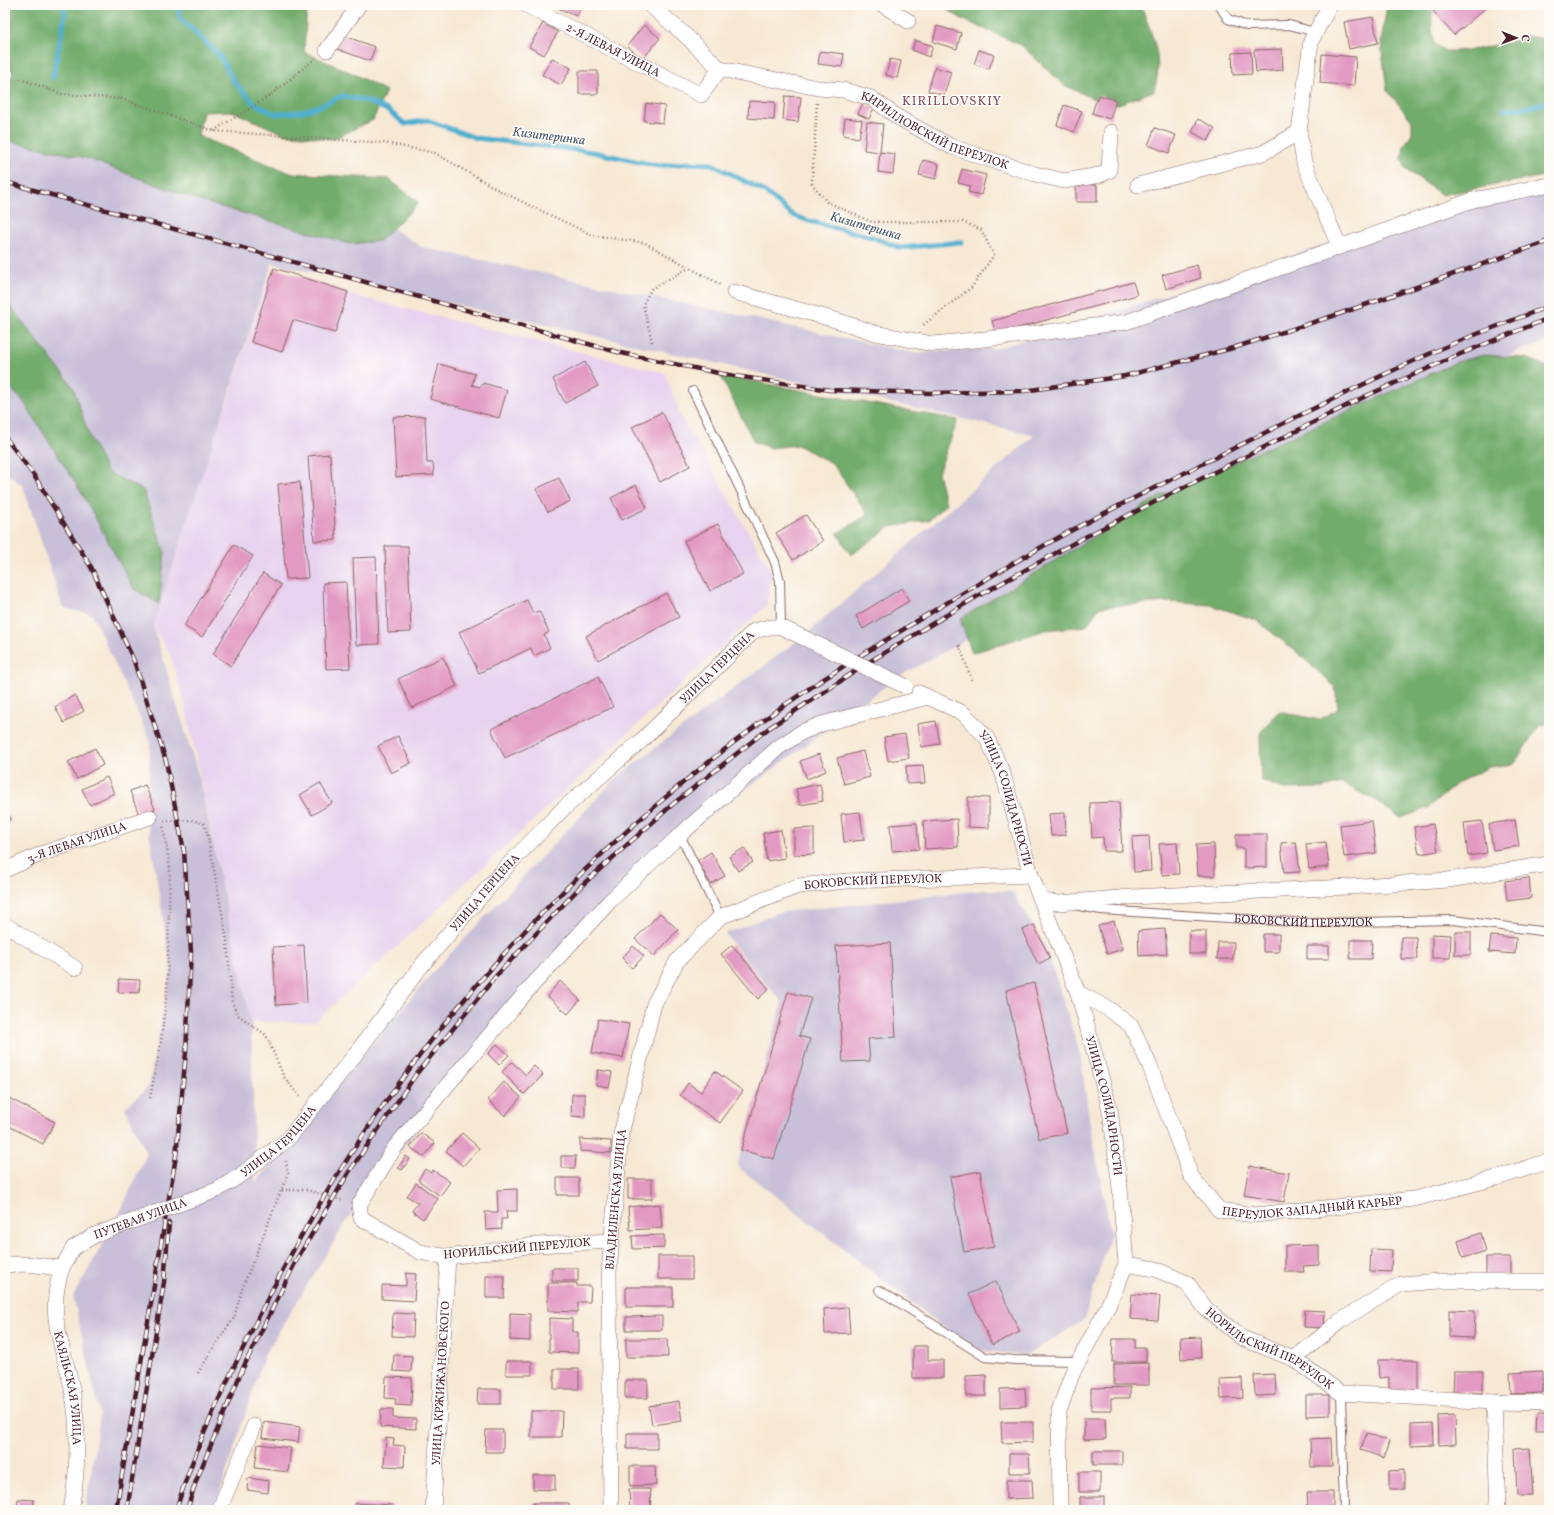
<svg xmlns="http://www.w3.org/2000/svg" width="1554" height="1515" font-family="Vollkorn,serif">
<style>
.built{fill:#e7d2ef}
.industrial{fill:#c8bfd8;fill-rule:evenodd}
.forest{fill:#72ac6c;stroke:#5e664c}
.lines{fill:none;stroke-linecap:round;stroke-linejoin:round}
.stream{stroke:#50aece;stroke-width:5}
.building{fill:#e299c2}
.lane-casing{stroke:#876566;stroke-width:10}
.street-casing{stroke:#876566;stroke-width:16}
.path{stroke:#876566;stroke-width:2.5;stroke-dasharray:1 3;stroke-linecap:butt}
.lane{stroke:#fff;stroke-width:8}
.street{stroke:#fff;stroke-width:15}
.rail-casing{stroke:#4a1f2b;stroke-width:4.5}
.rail{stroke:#fdfcf7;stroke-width:3;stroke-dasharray:9;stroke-linecap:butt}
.street-bridge-casing{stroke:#876566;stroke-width:16;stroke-linecap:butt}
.street-bridge{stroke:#fff;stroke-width:15}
.labels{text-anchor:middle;stroke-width:3.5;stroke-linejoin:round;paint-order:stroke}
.street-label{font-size:12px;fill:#4a1f2b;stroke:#fdfcf7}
.neighbourhood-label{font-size:13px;letter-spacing:1px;fill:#7f4a60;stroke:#fdfcf7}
.water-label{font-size:13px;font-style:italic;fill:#4c586c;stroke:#fdfcf7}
</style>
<rect width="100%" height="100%" fill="#fdfcf7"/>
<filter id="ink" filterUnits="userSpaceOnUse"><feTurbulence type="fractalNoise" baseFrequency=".025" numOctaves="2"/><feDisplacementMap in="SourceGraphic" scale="8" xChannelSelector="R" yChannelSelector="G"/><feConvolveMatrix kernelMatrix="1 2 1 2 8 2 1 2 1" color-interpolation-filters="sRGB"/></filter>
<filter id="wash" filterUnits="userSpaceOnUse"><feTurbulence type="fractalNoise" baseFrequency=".012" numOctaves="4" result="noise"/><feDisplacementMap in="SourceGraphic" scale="16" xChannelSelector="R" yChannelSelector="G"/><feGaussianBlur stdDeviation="0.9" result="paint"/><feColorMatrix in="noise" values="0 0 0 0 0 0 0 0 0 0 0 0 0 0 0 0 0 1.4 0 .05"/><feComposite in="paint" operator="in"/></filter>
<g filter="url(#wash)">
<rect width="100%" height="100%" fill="#f7e8d4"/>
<!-- built -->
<path class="built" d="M270,275L665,373L680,415L772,572L767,605L315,1022H251L184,700L170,654L152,625Z"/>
<!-- industrial -->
<path class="industrial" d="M5,78L336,189L421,247L914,353L998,348L1431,212L1549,185V342L1518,351L1199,513L898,677L680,838L493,1028L346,1222L265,1354L214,1510H85L100,1415L73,1296L115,1223L147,1154L125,1108L149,1086L171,969L148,824L150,740L92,614L63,608L23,486L5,472ZM272,263L1035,435L805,635L618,776L433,972L255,1183L251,1023L199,777L153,626Z
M986,890L1013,892L1050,959L1080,1053L1090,1125L1111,1233L1084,1320L1026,1356L971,1349L737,1166L782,1002L725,934L776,913Z"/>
<!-- forest -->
<path class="forest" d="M5,5H307L304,52L352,73L386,91L373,120L333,139L284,134L232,111L203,112L198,136L290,173L389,179L419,203L379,241L350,244L197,200L86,158L5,140Z
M940,5H1141C1152,37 1164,56 1154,91L1119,104H1104L1064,85L1021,45L962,19Z
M1387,5H1432V31L1435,44L1445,51H1455L1478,49L1510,42L1527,36L1545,39L1549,44V175L1442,195L1406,169L1402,159L1404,146L1412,133V121L1387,90L1381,43Z
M5,299L73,387L90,438L107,472L143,490L165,553L159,604L134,589L80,490L23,401L5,382Z
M1483,355L1527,358L1549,368V722L1538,727L1514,764L1489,767L1459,782L1428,808L1401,818L1373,799L1342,783L1323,788L1283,789L1261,780L1260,733L1279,711L1319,720L1338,709L1335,687L1298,653L1256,620L1211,605L1168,602L1100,607L1086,626L1046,630L972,653L960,619L1160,496L1457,362Z
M720,375L958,420L938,473L946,504L929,520L890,527L851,555L837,533L868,515L832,463L797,445L771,448L754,442Z"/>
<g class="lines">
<!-- stream -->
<path class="stream" d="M178,5L180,18L219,55L235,83L254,103L275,114L300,112L320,106L342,96L367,101L389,111L405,124L427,120L476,138L593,152L658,166L690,163L712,164L765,192L792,215L809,221L872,237L900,248L962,242
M53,78L65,14L63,5
M1504,110L1528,107L1549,102"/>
</g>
<g id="blocks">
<!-- building -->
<path class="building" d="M551,5H582L577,16Z
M1440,5H1489L1454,35L1433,11Z
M1373,17L1378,43L1349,49L1344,22Z
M543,23L558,32L544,55L529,47Z
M644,25L660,38L643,59L627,46Z
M937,26L961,33L957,49L933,42Z
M342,35L375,47L370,61L337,49Z
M915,40L933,46L929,57L912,50Z
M1282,49L1283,70L1256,72L1254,50Z
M979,50L994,55L989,69L974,64Z
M820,51L844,54L842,67L818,64Z
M1251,52L1252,74L1233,75L1232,53Z
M1322,54L1356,57L1354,86L1320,83Z
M552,58L571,68L561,85L542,75Z
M890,59L901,61L897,78L886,75Z
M935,67L951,72L944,95L928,91Z
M579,71H598V94H579Z
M1098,95L1116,100L1110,119L1092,113Z
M785,96L801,97L798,122L783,120Z
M749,101L775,102L774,120L748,118Z
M646,103L665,106L663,123L644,121Z
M863,103L874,108L869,119L858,114Z
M1064,105L1082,111L1074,132L1057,125Z
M845,118L862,120L859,138L843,135Z
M1198,119L1215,128L1208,141L1192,132Z
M867,122L883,124L880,152L895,154L893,174L878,172L880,152L864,150Z
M1155,128L1176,135L1169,153L1148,145Z
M923,160L939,164L936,179L919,175Z
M962,169L986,175L981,195L968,192L970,186L958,183Z
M1076,184L1097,185V202H1076Z
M1197,265L1201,278L1166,289L1162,275Z
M274,268L348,292L335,333L293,320L282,352L251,342Z
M1133,282L1137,295L996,334L992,321Z
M585,362L598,386L565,403L553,379Z
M439,364L475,374L472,385L481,387L483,383L507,390L499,418L430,399Z
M662,412L690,466L660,482L632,427Z
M425,416L427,463H433L434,475L396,477L393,417Z
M330,454L336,540L314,541L308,456Z
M559,478L570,501L548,512L536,489Z
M300,482L308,578L286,579L278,484Z
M636,485L647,508L622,520L611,498Z
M806,515L823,541L793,560L776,533Z
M718,524L743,574L710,591L684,541Z
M234,545L253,556L202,637L184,626Z
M385,546H408L411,632L388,633Z
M376,557L379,644L356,645L353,558Z
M263,573L281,585L231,666L213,654Z
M346,582L350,668L326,669L323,583Z
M902,588L909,601L863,629L856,616Z
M666,593L679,617L598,660L586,636Z
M527,600L533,613L539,611L549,632L544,635L550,648L534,656L531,648L479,673L459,632Z
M443,657L457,686L412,708L398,679Z
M598,677L613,707L505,758L491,729Z
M75,695L84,711L64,723L55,707Z
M936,721L940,744L921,747L918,724Z
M905,734L909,758L888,761L884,737Z
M398,736L411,763L391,773L378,746Z
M95,748L103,765L77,779L68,762Z
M863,751L870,777L844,784L837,758Z
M819,754L826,771L807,779L800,761Z
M923,765L925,783L907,784L906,766Z
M107,777L114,793L90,805L82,789Z
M320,783L332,803L312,815L300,795Z
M820,784L823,801L800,805L796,789Z
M145,785L155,809L139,815L130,791Z
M968,797L989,798V828L968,827Z
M1119,802L1122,851H1104L1103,837L1092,838L1090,803Z
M5,811L11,819L5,824Z
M860,812L864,840L844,842L841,814Z
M1065,813L1066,835L1051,836L1049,814Z
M957,819L958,847L925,849L923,821Z
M1515,820L1519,846L1493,850L1489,824Z
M1372,821L1376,853L1344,857L1340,825Z
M1482,821L1487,853L1468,856L1464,823Z
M917,823L919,849L892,851L890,825Z
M1433,824L1438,851L1419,854L1414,827Z
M814,828V854L794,855V829Z
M781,830L785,858L767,861L763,833Z
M1236,834H1267V867L1244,868V848H1236Z
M1149,836L1151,871L1134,872L1132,837Z
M1296,842L1300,872L1284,873L1281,843Z
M1326,842L1329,867L1309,869L1306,844Z
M1177,843L1179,874L1162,875L1159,844Z
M1214,844L1215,876H1198L1196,845Z
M744,848L753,862L738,871L729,857Z
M711,852L725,876L711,884L697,861Z
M1529,878L1531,898L1507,901L1505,881Z
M660,913L678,930L654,956L635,939Z
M1114,921L1123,949L1107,954L1098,926Z
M1034,925L1050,958L1038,964L1022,930Z
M1165,929L1167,954L1139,956L1138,931Z
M1189,931H1206V954H1189Z
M1455,932H1471V955H1455Z
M1263,934H1279V952H1263Z
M1432,934L1451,935L1450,958H1432Z
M1491,936L1516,938L1515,954L1489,952Z
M1401,937H1416L1417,959H1401Z
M1350,940H1372L1371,959H1350Z
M1218,942H1234L1233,959H1217Z
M890,943L896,1037L868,1039L870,1061L843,1062L836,946Z
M304,945L307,1003L276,1005L273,947Z
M732,945L769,989L758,999L721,954Z
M633,946L644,956L632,968L622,958Z
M1307,946H1329V959H1307Z
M119,979L140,980L139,993L118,992Z
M560,981L580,1000L568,1014L547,996Z
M1034,983L1067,1133L1039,1139L1006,990Z
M788,992L811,998L799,1036L810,1039L774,1159L741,1150Z
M598,1019L629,1024L623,1058L592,1053Z
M497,1044L509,1055L499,1065L488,1054Z
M512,1062L526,1075L534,1066L543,1075L524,1094L502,1072Z
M598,1070L612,1072L609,1087L596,1085Z
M715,1071L743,1091L720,1123L680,1095L688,1083L701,1092Z
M504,1082L521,1097L505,1116L488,1100Z
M572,1094H585V1117L571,1116Z
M5,1096L55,1122L43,1144L5,1124Z
M421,1133L435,1143L424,1157L410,1147Z
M462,1133L479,1148L463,1166L446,1151Z
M580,1139L611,1141V1153L580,1151Z
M406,1156L410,1159L402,1170L398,1168Z
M561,1156H576L575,1168H561Z
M1249,1166L1289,1173L1284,1202L1244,1195Z
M425,1169L431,1173L433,1170L450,1182L440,1196L418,1180Z
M980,1171L994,1247L964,1252L950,1177Z
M557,1178H579V1195H557Z
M628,1179H652V1199H628Z
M416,1183L438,1199L423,1219L412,1211L418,1203L407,1196Z
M517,1189V1211H506L507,1219H501L502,1229L486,1230L485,1212H498L497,1190Z
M660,1204L662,1228L630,1230L628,1207Z
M1481,1233L1486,1251L1463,1258L1458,1241Z
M664,1235V1248L633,1249L632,1236Z
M1319,1245V1265L1303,1266L1304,1272H1285V1246Z
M1371,1249L1392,1250L1391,1272L1370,1271Z
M658,1256H692V1279H658Z
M1486,1257H1510V1275H1486Z
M552,1268H578V1281H552Z
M406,1273L416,1274L414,1301L382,1299V1285L406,1286Z
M486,1276H505L504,1298H486Z
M996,1281L1020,1332L992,1345L969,1294Z
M548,1283H577V1286H591L590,1302H578V1312L548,1311Z
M626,1287H673V1307H626Z
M1132,1294L1160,1296L1158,1321L1130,1319Z
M848,1307L850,1333L825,1334L824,1309Z
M1305,1310L1325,1311L1324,1328L1304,1327Z
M1449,1310L1475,1311L1474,1338L1449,1337Z
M393,1313L414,1314L413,1337L392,1336Z
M510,1313L530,1314V1341L510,1340Z
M662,1316V1330H626V1317Z
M549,1318L572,1319V1332H578V1353L549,1352Z
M1200,1337L1201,1358L1181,1359L1180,1338Z
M626,1339H667L668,1357H626Z
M1113,1339H1135V1348H1146V1362H1112Z
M913,1346H928V1360H943V1378H913Z
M394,1355L412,1356L411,1372L393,1371Z
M1378,1360H1418V1390L1389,1391V1377L1379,1378Z
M506,1361H532V1375H506Z
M1149,1363V1385H1114V1364Z
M554,1369H579V1389H554Z
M1454,1371H1483V1393L1453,1392Z
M1543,1371V1393L1511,1394L1510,1373Z
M1275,1374L1276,1395L1255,1396L1254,1375Z
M986,1375V1396H966V1376Z
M386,1377L412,1378L411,1406L395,1405L396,1399L385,1398Z
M1242,1378L1243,1398L1221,1399L1220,1379Z
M625,1380H648V1398H625Z
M1130,1387V1398H1111V1410H1091V1388Z
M1025,1388L1026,1406L1000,1407V1389Z
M478,1389H501V1404H477Z
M1306,1395H1330V1415L1306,1416Z
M679,1401L682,1421L652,1425L649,1406Z
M381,1409H393V1418L416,1419V1429L380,1427Z
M531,1411H562L561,1437H531Z
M1536,1413H1548V1430H1535Z
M1455,1415L1456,1444L1439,1445L1438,1416Z
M1084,1418H1105L1106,1439L1084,1440Z
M264,1422L300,1427L298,1442L262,1438Z
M1001,1422H1033V1442L1002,1443Z
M1433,1423L1434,1445L1411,1446V1424Z
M486,1430H503V1452H485Z
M627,1433H657V1449H627Z
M1367,1433L1389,1441L1384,1458L1361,1450Z
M386,1438L394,1439L393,1445L405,1446L404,1467L384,1466Z
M1331,1438L1332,1467H1311L1310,1439Z
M258,1444L291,1448L288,1472L255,1468Z
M1530,1448L1533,1496H1517L1515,1449Z
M1093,1451H1122V1465H1093Z
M1009,1454H1029L1030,1473H1009Z
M630,1466H655L656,1485L630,1486Z
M1404,1470V1489H1390V1471Z
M1079,1472H1100V1492H1079Z
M533,1475H555V1490L533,1489Z
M248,1478L269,1481L268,1493L247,1490Z
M1006,1480H1032L1033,1498L1006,1499Z
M629,1489H650L651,1510H630Z
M1307,1492H1333V1507L1308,1508Z
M1080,1497H1104V1510H1080Z
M18,1499L34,1500L33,1510H17Z
M354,1503L392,1505L391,1510H354Z
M533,1503H569V1510H533Z"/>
</g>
</g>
<g filter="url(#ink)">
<use href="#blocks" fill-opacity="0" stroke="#876566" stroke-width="1"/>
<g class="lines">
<!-- lane casing -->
<g class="lane-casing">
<g id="lane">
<path d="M1219,5L1228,19L1247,26L1289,25L1315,32"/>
<path d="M693,391L775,562L780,581L781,627"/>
<path d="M680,835L720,917"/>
<path id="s1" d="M1079,906L1101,910L1311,923L1453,920L1549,932"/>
<path d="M879,1290L985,1357L1014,1360L1079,1361"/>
<path d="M1341,1393L1344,1510"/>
</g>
</g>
<!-- street casing -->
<g class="street-casing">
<g id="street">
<path id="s2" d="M526,5L701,95L720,69L684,34L650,5"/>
<path d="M883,5L908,21"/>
<path d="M1330,5L1311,41L1299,132L1304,163L1339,246"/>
<path d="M327,50L359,5"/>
<path id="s3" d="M720,69L818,88L843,90L871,98L899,118L952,147L1035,174L1064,181L1100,175L1109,171L1111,132"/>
<path d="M5,74H6"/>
<path d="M1138,185L1263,153L1299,132"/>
<path d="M734,292L839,321L875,333L933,344L1015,336L1126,322L1473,200L1549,185"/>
<path id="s4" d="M919,693L963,713L987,738L1003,774L1031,875L1078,993L1110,1110L1120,1188L1126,1264L1108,1306L1072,1374L1059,1411L1060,1510"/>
<path id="s5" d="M5,870L41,854L150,817"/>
<path d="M1042,901L1059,903L1131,897L1348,887L1448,880L1549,864"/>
<path d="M5,925L75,968"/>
<path id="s6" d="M1078,993L1109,1009L1131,1026L1149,1064L1191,1176L1219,1210L1254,1215L1414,1199L1496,1178L1549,1161"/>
<path id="s7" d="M217,1190L241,1175L288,1139L357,1052L422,965L506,867L563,809L642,740L754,631L769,627H781"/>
<path d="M611,1241L536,1245L448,1257L420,1252L361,1218L359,1205L395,1147L527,991L609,902L680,835L779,747L802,732L822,724L928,697"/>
<path id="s8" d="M1126,1264L1155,1269L1187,1283L1206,1309L1242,1338L1294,1359L1341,1393L1494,1402L1549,1403"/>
<path d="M5,1265L26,1264L62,1268L73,1248L95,1235"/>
<path id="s9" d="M62,1268C45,1318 65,1347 73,1394C79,1432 78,1472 71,1510"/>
<path d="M1294,1359L1340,1321L1401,1284L1440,1281H1549"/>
<path d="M1494,1402L1498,1510"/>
<path d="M219,1510L254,1426"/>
<path id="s10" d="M433,1510L448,1257"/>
<path id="s11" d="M611,1510L609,1272L621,1134L654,1004L677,961L720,917L798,886L847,881L1031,875"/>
</g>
</g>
<!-- path -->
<path class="path" d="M20,79L62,94L123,99L214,131L385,143L435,153L502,192L592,235L645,243L721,285
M817,103L812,184L827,202L872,222H963L981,230L994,255L972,287L922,326
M214,131C230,119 248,111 264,99C282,87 298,72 315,59
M652,342L643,304L651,289L687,269
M960,647L959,644L972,681
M164,821L193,820L204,824L207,832L227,940L232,1002L238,1015L266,1035L284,1077L301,1098
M150,1098L161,1042L167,990L170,868L163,826
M282,1190H307L344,1201
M198,1373L221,1336L234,1318L242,1289L288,1173L286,1161"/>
<!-- lane -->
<use href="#lane" class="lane"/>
<!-- street -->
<use href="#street" class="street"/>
<!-- rail casing -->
<g class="rail-casing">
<path id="rail" d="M5,182L621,353L728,375L830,390L930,393L1024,391L1125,376L1233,348L1336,315L1549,241
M5,437L35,477L91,567L134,661L166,761L184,851L191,952L186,1052L176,1156L116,1510
M127,1510L164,1282L169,1223
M176,1510C197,1441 230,1374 262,1310C379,1074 549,878 761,722C807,688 856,658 904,629C961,594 1018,559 1076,528C1121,504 1167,482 1212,459C1291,420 1370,379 1452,344C1484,331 1517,319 1549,306
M187,1510L196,1481L242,1370L297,1259L349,1172L417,1073L496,976L581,886L673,804L769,728L874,659L978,596L1083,538L1366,396L1458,355L1549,318"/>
</g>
<!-- rail -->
<use href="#rail" class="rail"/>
<!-- street-bridge casing -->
<g class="street-bridge-casing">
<g id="street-bridge">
<path d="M781,627L905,686"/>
<path id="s12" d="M95,1235L217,1190"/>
</g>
</g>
<!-- street-bridge -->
<use href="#street-bridge" class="street-bridge"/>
</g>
</g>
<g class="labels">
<!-- street labels -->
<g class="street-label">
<text dy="4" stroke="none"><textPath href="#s2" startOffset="98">2-Я ЛЕВАЯ УЛИЦА</textPath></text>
<text dy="4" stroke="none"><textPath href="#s3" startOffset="226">КИРИЛЛОВСКИЙ ПЕРЕУЛОК</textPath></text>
<text dy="4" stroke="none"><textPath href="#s7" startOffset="727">УЛИЦА ГЕРЦЕНА</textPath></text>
<text dy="4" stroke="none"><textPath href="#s4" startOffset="146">УЛИЦА СОЛИДАРНОСТИ</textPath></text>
<text dy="4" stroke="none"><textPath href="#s5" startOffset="77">3-Я ЛЕВАЯ УЛИЦА</textPath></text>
<text dy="4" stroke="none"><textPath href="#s11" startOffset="780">БОКОВСКИЙ ПЕРЕУЛОК</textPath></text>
<text dy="4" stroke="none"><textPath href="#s7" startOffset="403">УЛИЦА ГЕРЦЕНА</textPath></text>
<text dy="4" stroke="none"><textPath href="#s1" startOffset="225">БОКОВСКИЙ ПЕРЕУЛОК</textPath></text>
<text dy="4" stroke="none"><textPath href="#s4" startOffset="470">УЛИЦА СОЛИДАРНОСТИ</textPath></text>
<text dy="4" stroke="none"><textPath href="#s7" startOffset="79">УЛИЦА ГЕРЦЕНА</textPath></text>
<text dy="4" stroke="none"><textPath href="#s11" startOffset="311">ВЛАДИЛЕНСКАЯ УЛИЦА</textPath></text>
<text dy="4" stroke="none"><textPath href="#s6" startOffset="362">ПЕРЕУЛОК ЗАПАДНЫЙ КАРЬЕР</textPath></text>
<text dy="4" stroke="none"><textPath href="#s12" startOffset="48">ПУТЕВАЯ УЛИЦА</textPath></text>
<text transform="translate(517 1248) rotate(-5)" y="4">НОРИЛЬСКИЙ ПЕРЕУЛОК</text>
<text dy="4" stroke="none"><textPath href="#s8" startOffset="172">НОРИЛЬСКИЙ ПЕРЕУЛОК</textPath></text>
<text dy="4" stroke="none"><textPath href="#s10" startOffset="127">УЛИЦА КРЖИЖАНОВСКОГО</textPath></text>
<text dy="4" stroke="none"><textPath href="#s9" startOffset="122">КАЯЛЬСКАЯ УЛИЦА</textPath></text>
</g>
<!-- neighbourhood labels -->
<g class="neighbourhood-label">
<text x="952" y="105">KIRILLOVSKIY</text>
</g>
<!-- water labels -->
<g class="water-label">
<text transform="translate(549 135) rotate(7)" y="5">Кизитеринка</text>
<text transform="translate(866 225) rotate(16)" y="5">Кизитеринка</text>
</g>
</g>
<!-- margin -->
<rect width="1554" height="1515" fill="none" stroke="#fdfcf7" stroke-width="20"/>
<!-- north arrow -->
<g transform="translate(1516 38) rotate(91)" stroke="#fdfcf7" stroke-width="3" paint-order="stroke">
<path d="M0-3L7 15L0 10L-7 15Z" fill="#4a1f2b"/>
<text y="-6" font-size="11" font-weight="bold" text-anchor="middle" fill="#4a1f2b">С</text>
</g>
</svg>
